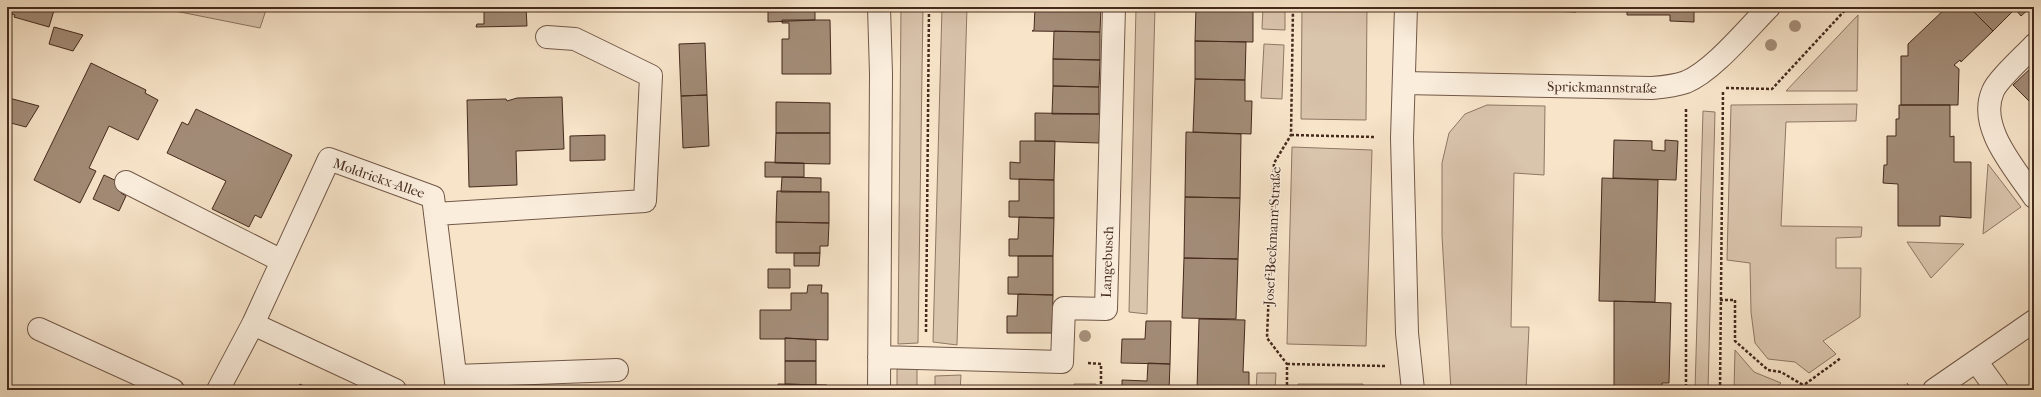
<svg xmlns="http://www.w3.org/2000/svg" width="2041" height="397" font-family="'IM FELL French Canon',serif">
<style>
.green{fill:#d9c4ac;stroke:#8f7764}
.building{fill:#a28b76;stroke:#452a1d}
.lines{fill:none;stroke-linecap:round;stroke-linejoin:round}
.minor-casing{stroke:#725848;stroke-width:24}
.path{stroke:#452a1d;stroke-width:2.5;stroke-dasharray:3 2;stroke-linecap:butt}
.minor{stroke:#faeddc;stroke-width:22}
.tree{fill:#a68f7a}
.labels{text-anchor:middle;stroke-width:3;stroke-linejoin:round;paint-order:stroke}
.street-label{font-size:14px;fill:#452a1d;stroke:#faeddc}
</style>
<rect width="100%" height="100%" fill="#f7e4c9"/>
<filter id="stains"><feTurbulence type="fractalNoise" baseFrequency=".005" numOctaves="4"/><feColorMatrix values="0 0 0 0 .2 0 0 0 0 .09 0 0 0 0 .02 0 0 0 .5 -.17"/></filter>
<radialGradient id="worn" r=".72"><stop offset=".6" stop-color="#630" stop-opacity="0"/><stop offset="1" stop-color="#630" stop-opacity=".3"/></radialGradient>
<!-- green -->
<path class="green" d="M155,7H267L260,28Z
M901,7H923L918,343L898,344Z
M942,7H967L957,345L933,342Z
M1136,7H1155L1147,314L1129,312Z
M1263,7H1285V30L1262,29Z
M1302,7H1367L1366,120L1301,119Z
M1858,15L1857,91H1786Z
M1264,44L1284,45L1282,99L1261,98Z
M1857,104L1856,121L1786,122L1781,226L1862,227L1861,237L1836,238V268H1861L1860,317L1823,341L1836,354L1809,373L1795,362L1768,359L1755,343L1751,312L1750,263L1727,260L1731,105Z
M1487,105L1545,106L1544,175L1514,173L1511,327H1529L1526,390H1451L1442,236V163L1449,133L1465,114Z
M1703,111L1715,112L1708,390H1695Z
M1292,147L1372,150L1366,346L1287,344Z
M1988,164L2021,207L1983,234Z
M1907,242L1964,244L1931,278Z
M1735,350L1754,372L1781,383L1773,390H1734Z
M897,369H917V390H897Z
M1257,373H1276L1275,390H1256Z
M961,375L960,390H935V376Z
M1074,384H1096V390H1074Z
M1298,384H1363V390H1298Z"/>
<!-- building -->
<path class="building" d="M7,7H55L49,27L14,17L15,15L7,13Z
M484,7H526L527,26L476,27L477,24H484Z
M815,7V20L768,22V8Z
M1035,7H1101L1100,32L1032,31L1034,30Z
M1196,7H1253V42L1195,41Z
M1552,7H1576V12L1552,11Z
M1627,7H1692L1694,11V22L1670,21V15H1627Z
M1947,7H1969L1993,31L1961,62L1960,60L1954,65L1959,69L1958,105H1901V56H1908V44Z
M1969,7H2031L2021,16L2015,9L1993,31Z
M782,20H830L831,74H782V39H789V23H782Z
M54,27L83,35L73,51L49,44Z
M1054,31L1100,32V60L1053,59Z
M1195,41L1246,42L1245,80L1195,79Z
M705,43L707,95L681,96L679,44Z
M1053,59L1100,60L1099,87L1053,86Z
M91,63L146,90L145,93L158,100L138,140L109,126L89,168L96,171L80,203L34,180Z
M2034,65V106L2013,85Z
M1195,79L1245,80V101H1252L1251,134L1193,132Z
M1053,86L1099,87V114H1052Z
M707,95L709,146L683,148L681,96Z
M562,97L564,149L516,151L517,185L469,187L467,100L506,99L507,101L517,98Z
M9,98L39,106L26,127L7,122V105Z
M776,102L830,103V133H776Z
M1899,105H1950V137L1954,136V162H1971V218L1940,216V226H1898V184L1883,183L1884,165H1887V136H1896V119H1899Z
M196,109L292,155L261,218L255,215L249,227L212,209L226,181L167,153L182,122L188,125Z
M1035,113L1100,114L1099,143L1035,141Z
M1186,132L1241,134L1240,198L1185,197Z
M776,133H830V164L775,163Z
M605,135V160L570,161V136Z
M1614,140L1652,141V150L1665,151V140L1678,141L1676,180L1613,178Z
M1020,141H1055L1054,180L1010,179V162L1020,163Z
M765,162L804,163V177H765Z
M104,175L125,185L121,193L126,196L119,211L93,199Z
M782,177L821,178V192H781Z
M1602,178L1658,180L1655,302L1599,301Z
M1019,179L1054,180V218L1009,217V201H1019Z
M777,191L829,192V223L776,222Z
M1185,197L1240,198L1238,259L1184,258Z
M1019,217L1054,218L1053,256H1009V239H1018Z
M776,222L829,223L828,246H820V253H776Z
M794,253H820L819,266H794Z
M1018,256H1053V295L1008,294V277H1018Z
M1184,258L1238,259L1236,319L1182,318Z
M768,269H790V288H768Z
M808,285H822L821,293H828V340L785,338V339H760V310H791V293H807Z
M1018,294L1053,295L1052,333H1007V316H1017Z
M1614,301L1671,303L1669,383H1662V390H1614Z
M1199,319L1245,320L1243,372H1249V390H1197Z
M1146,321H1171L1170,364L1121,363L1122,339H1145Z
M785,338L816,340V361H785Z
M785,361H816V385L785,384Z
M1148,363L1170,364L1169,390H1122V380L1147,381Z
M300,384L311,390H297Z
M778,384L827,385V390H778Z"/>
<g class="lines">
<!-- minor casing -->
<g class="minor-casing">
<path id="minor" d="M1406,7L1402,138L1407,333L1413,390
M2034,45C2025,55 1997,80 1993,91C1977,127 2015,168 2034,197
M1404,83L1652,88C1664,87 1675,86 1686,82C1713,71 1747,29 1769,7
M126,182L282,261
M435,214L645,201L651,76L575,39L547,37
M253,324L395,390
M39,329L173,390
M879,357L1062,362L1064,308L1106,309L1114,7
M1976,361L1997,390
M456,376L617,370
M218,390L253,324L329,159L433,197L457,390
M879,390L881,74L879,7
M1934,390L2034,321"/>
</g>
<!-- path -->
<path class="path" d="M1726,88L1772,89L1848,7
M1686,109V390
M1291,135L1375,137
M1720,300H1735V341L1768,370L1781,372L1803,385
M926,332L929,7
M1088,363L1101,364V390
M1287,364L1385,366
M1287,390V364L1267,338L1274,163L1291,135L1293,7
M1720,390L1723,90
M1797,390L1841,358
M1899,390L1908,384"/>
<!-- minor -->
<use href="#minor" class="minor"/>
</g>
<!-- trees -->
<g class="tree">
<circle cx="1795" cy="26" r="6"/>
<circle cx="1771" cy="45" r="6"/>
<circle cx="1085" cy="336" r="6"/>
</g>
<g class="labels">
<!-- street labels -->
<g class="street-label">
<text transform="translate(1602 87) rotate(1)" y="5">Sprickmannstraße</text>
<text transform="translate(379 178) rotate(19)" y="5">Moldrickx-Allee</text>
<text transform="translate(1272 236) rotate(-87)" y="5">Josef-Beckmann-Straße</text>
<text transform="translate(1107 262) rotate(-88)" y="5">Langebusch</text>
</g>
</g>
<!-- margin -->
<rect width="2041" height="397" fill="none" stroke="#f7e4c9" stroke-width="24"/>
<rect x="8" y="8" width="2025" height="381" fill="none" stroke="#452a1d" stroke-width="2"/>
<rect x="12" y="12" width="2017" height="373" fill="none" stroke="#452a1d"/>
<rect width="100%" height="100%" filter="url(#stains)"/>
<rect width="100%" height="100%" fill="url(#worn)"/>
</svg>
